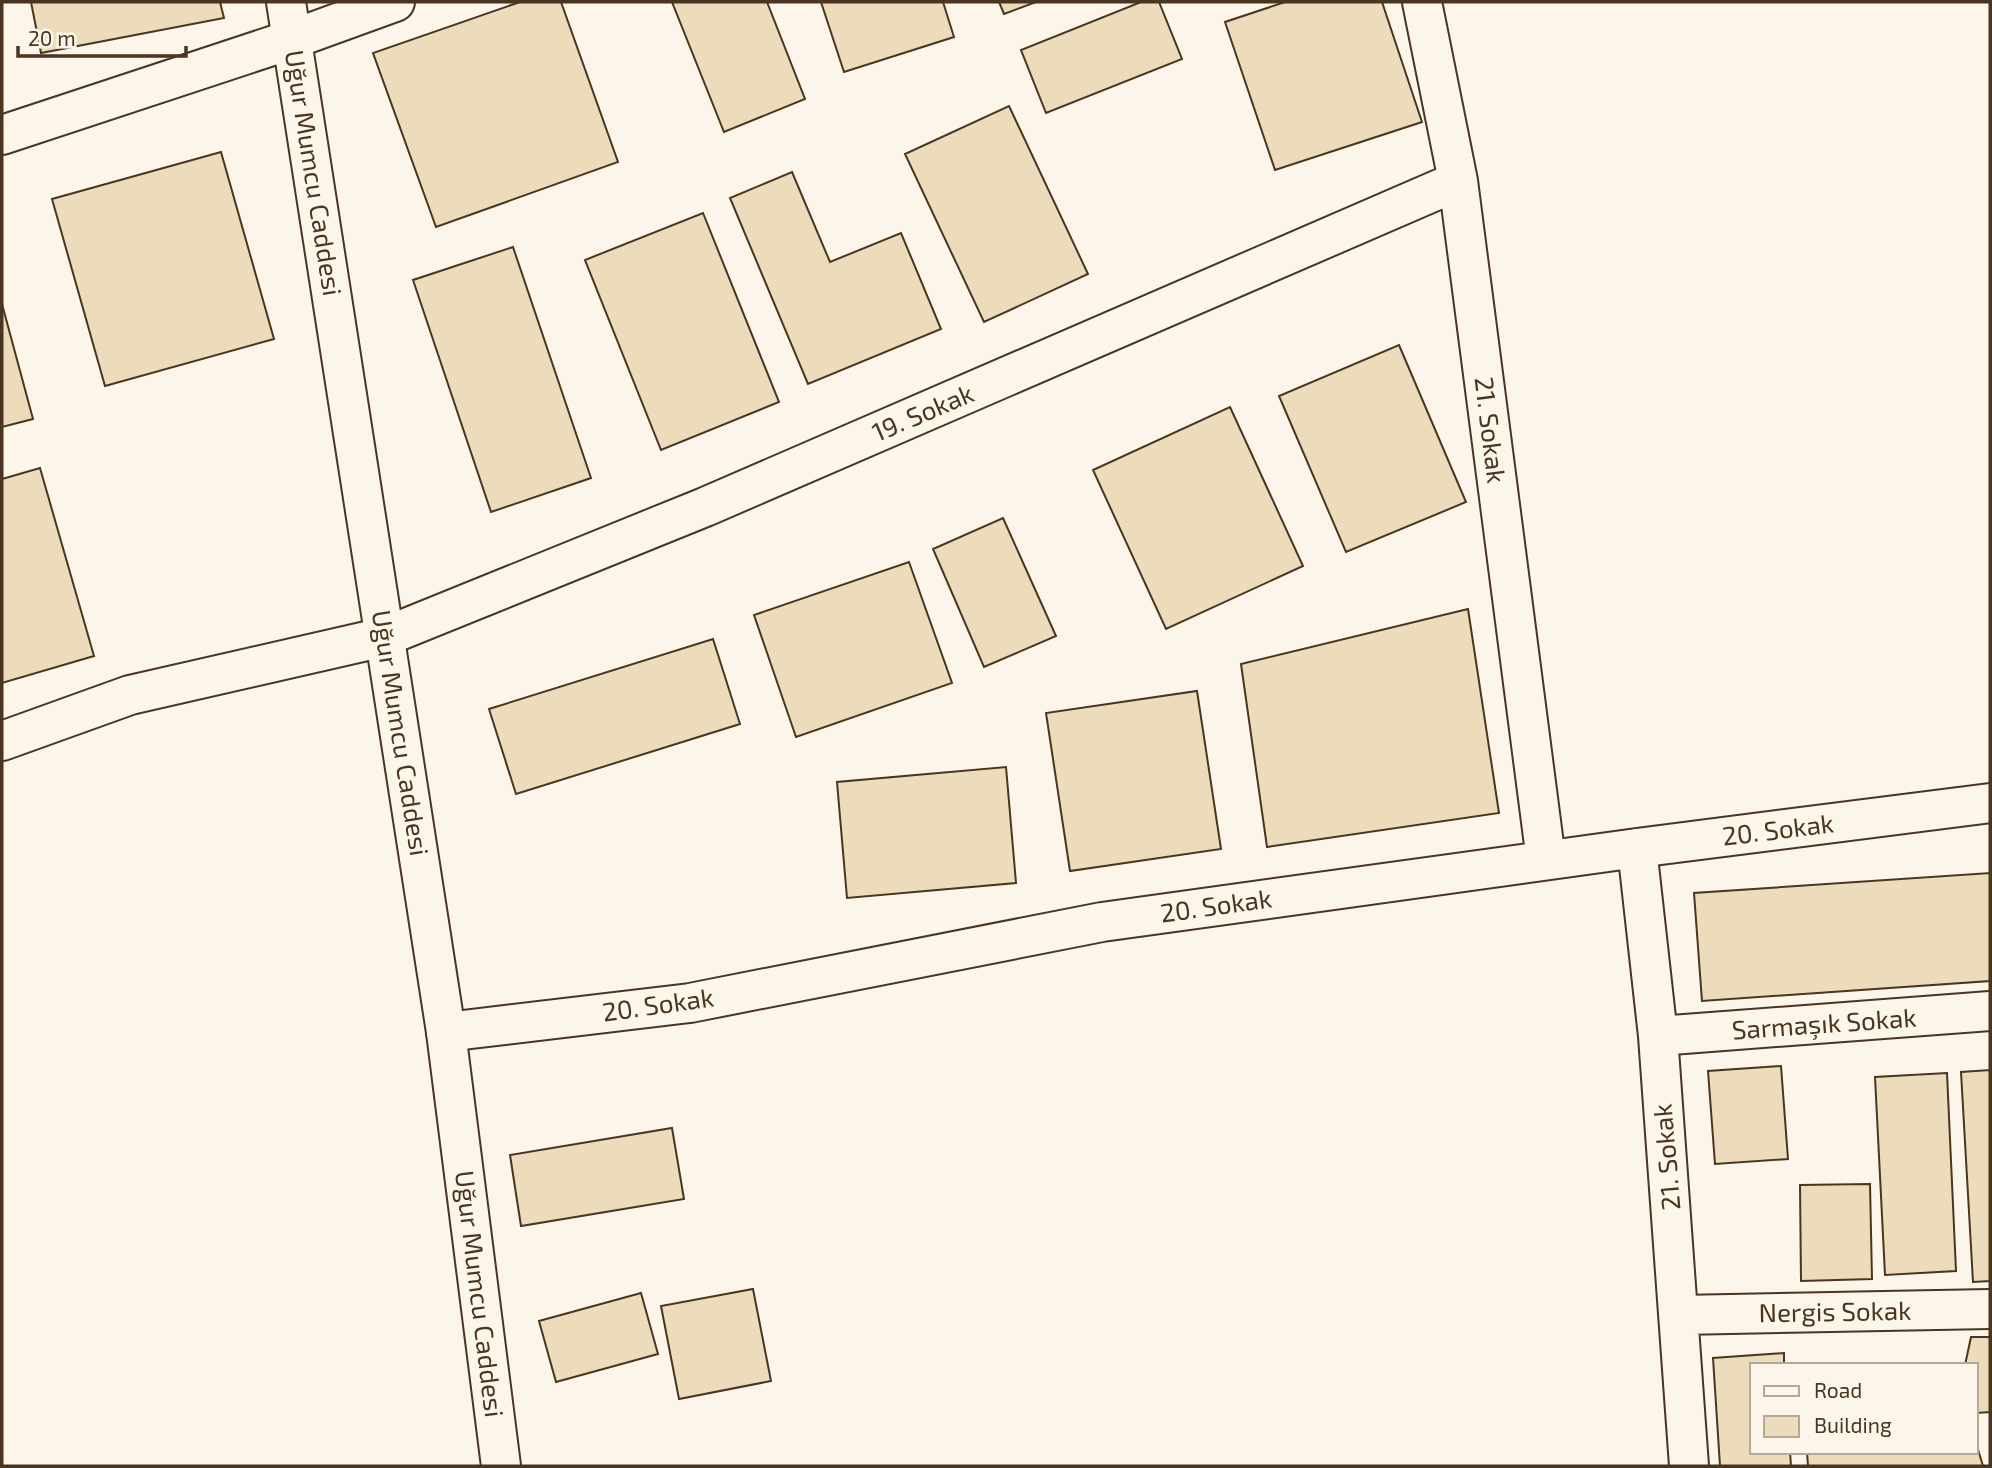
<svg xmlns="http://www.w3.org/2000/svg" width="1992" height="1468" font-family="'Exo 2',sans-serif">
<style>
.building{fill:#ecdcbc;stroke:#4a3520;stroke-width:2}
.lines{fill:none;stroke-linecap:round;stroke-linejoin:round}
.street-casing{stroke:#4a3520;stroke-width:42}
.secondary-casing{stroke:#4a3520;stroke-width:42}
.street{stroke:#fbf6e9;stroke-width:38}
.secondary{stroke:#fbf6e9;stroke-width:38}
.labels{text-anchor:middle;stroke-width:5;stroke-linejoin:round;paint-order:stroke}
.street-label{font-size:26px;fill:#4a3520;stroke:#fbf6e9}
</style>
<rect width="100%" height="100%" fill="#fbf6e9"/>
<!-- building -->
<path class="building" d="M31,2H220L224,18L41,53Z
M520,2H561L618,162L436,227L373,53Z
M672,2H767L805,99L724,132Z
M821,2H943L954,37L844,72Z
M999,2H1036L1004,14Z
M1141,2H1159L1182,59L1046,113L1021,50Z
M1285,2H1382L1422,122L1275,170L1225,22Z
M1009,106L1088,274L984,322L905,154Z
M221,152L274,339L105,386L52,199Z
M792,172L830,262L901,233L941,329L808,384L730,198Z
M703,213L779,402L661,450L585,260Z
M513,247L591,478L491,512L413,280Z
M2,304L33,419L2,427Z
M1399,345L1466,502L1346,552L1279,396Z
M1230,407L1303,566L1166,629L1093,470Z
M40,468L94,656L2,683V479Z
M1003,518L1056,636L984,667L933,549Z
M909,562L952,683L796,737L754,615Z
M1468,609L1499,813L1267,847L1241,664Z
M713,639L740,724L516,794L489,709Z
M1197,691L1221,849L1070,871L1046,713Z
M1006,767L1016,883L847,898L837,782Z
M1990,873V981L1702,1001L1694,893Z
M1781,1066L1788,1159L1715,1164L1708,1071Z
M1990,1070V1281L1973,1282L1961,1072Z
M1947,1073L1956,1271L1885,1275L1875,1077Z
M672,1128L684,1199L521,1226L510,1155Z
M1870,1184L1872,1279L1801,1281L1800,1185Z
M753,1289L771,1381L679,1399L661,1306Z
M641,1293L658,1354L556,1382L539,1321Z
M1971,1337H1990V1412L1976,1413V1365H1965Z
M1784,1353V1365H1752V1452H1790L1791,1466H1720L1713,1358Z
M1976,1443L1983,1466H1808L1807,1452H1976Z"/>
<g class="lines">
<!-- street casing -->
<g class="street-casing">
<path id="street" d="M1422,2L1458,181L1546,860
M2,135L293,39L395,2
M2,741L130,695L384,637L705,507L1458,181
M1637,848L1658,1036L1689,1466
M446,1032L690,1003L1102,922L1637,848L1990,803
M1658,1036L1990,1011
M1680,1315L1990,1309"/>
</g>
<!-- secondary casing -->
<g class="secondary-casing">
<path id="secondary" d="M286,2L446,1032L501,1466"/>
</g>
<!-- street -->
<use href="#street" class="street"/>
<!-- secondary -->
<use href="#secondary" class="secondary"/>
</g>
<g class="labels">
<!-- street labels -->
<g class="street-label">
<text transform="translate(313 173) rotate(81)" y="9">Uğur Mumcu Caddesi</text>
<text transform="translate(923 413) rotate(-23)" y="9">19. Sokak</text>
<text transform="translate(1490 430) rotate(83)" y="9">21. Sokak</text>
<text transform="translate(400 733) rotate(81)" y="9">Uğur Mumcu Caddesi</text>
<text transform="translate(1778 830) rotate(-7)" y="9">20. Sokak</text>
<text transform="translate(1216 906) rotate(-8)" y="9">20. Sokak</text>
<text transform="translate(658 1005) rotate(-8)" y="9">20. Sokak</text>
<text transform="translate(1824 1024) rotate(-4)" y="9">Sarmaşık Sokak</text>
<text transform="translate(1667 1157) rotate(-95)" y="9">21. Sokak</text>
<text transform="translate(479 1294) rotate(83)" y="9">Uğur Mumcu Caddesi</text>
<text transform="translate(1835 1312) rotate(-1)" y="9">Nergis Sokak</text>
</g>
</g>
<!-- border -->
<rect width="1992" height="1468" fill="none" stroke="#4a3520" stroke-width="7"/>
<!-- legend -->
<rect x="1750" y="1363" width="228" height="91" fill="#fbf6e9" stroke="#b4a999" stroke-width="2"/>
<rect x="1764" y="1386" width="35" height="10" fill="#fbf6e9" stroke="#b4a999" stroke-width="2"/>
<text x="1814" y="1398" font-size="21" fill="#4a3520">Road</text>
<rect x="1764" y="1416" width="35" height="21" fill="#ecdcbc" stroke="#b4a999" stroke-width="2"/>
<text x="1814" y="1433" font-size="21" fill="#4a3520">Building</text>
<!-- scale -->
<path d="M18 46v10h168v-10" fill="none" stroke="#4a3520" stroke-width="3.5"/>
<text x="28" y="46" font-size="21" fill="#4a3520" stroke="#fbf6e9" stroke-width="5" paint-order="stroke">20 m</text>
</svg>
